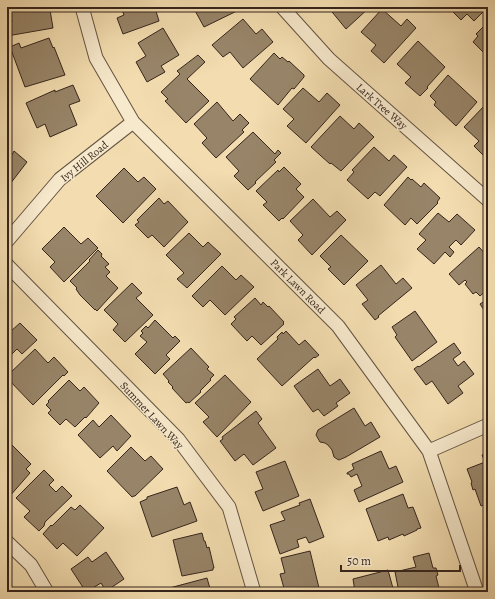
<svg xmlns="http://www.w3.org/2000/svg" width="495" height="599" font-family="Alegreya,serif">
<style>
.building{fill:#988569;stroke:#35251d}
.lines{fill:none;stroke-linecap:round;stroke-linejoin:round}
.street-casing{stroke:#645342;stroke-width:15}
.street{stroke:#f7e9cc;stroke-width:13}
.labels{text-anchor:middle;stroke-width:3;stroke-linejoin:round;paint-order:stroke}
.street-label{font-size:11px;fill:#35251d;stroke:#f7e9cc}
</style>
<rect width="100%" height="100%" fill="#f3ddb0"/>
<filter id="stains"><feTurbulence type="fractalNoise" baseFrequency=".005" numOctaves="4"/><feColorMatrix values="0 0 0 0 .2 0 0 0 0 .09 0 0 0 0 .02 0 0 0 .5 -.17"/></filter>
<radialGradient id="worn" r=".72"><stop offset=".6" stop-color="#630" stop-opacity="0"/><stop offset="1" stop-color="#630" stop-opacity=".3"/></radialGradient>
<!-- building -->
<path class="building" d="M9,7H41L42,11L50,10L53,28L7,36V23L12,22Z
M121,7H157L155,8L159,21L123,34L117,18L124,15Z
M193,7H247L243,9V8L204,27Z
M328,7H370L346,29Z
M446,7H488L474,21L467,14L461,20L450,9L449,10Z
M382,9L401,26L407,19L416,28L384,63L371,51L376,45L361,32Z
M243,19L256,34L262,29L273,42L243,68L230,52L223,57L212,45Z
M488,22V48L483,52L473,42L478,36L476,34Z
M163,28L179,55L161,66L165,72L147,82L136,62L146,56L138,43Z
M49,38L53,48L54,47L65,75L25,87L10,47L19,43L21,48Z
M418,41L445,67L427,87L428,88L420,96L405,83L411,77L397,64Z
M274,53L280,59L282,57L288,62L289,61L304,75V77L294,89L292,88L278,105L250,79Z
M198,55L205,62L187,79L209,101L186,123L165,101L168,99L161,92L180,74L177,71Z
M448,75L477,102L456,126L434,105L436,102L430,96Z
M73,85L80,101L69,105L77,125L50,137L45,124L37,128L26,103L55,90V92Z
M303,88L319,102L327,93L340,105L306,143L287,126L294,119L283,109Z
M217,102L233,121L240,114L249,123L242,130L244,132L216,158L202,143L207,138L194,124Z
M486,104L488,106V157L486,158L474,146L479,141L464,127Z
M340,116L354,129L359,123L374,137L341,171L331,163L330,164L311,147Z
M253,132L275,154L278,150L281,153L274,160L276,162L255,182L256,183L248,190L234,176L239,171L226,157Z
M374,147L389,161L394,155L407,167L380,196L375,192L368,199L347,180L354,172L352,170Z
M7,151L12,155L14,151L27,162L7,188Z
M284,167L301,184L296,189L304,197L283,219L282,218L279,221L263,205L267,202L256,191L278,170L279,172Z
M124,168L138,182L144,177L156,189L123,223L96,196Z
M408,177L411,180L412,179L421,187L424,183L440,198L437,202L438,203L417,224L411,218L405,225L384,205Z
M159,198L164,204L168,201L188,222L164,247L152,235L148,238L135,225L139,222L137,220Z
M313,199L330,217L337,211L346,220L312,255L298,240L303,235L290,221Z
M438,213L449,222L457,214L475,230L461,245L456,240L449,247L454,252L450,257L445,252L434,264L417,249L426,240L419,234Z
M64,227L81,244L88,238L98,248L64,282L50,267L55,262L42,249Z
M189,233L203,247L208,242L221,254L187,288L177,279L184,273L166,255Z
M341,235L368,261L344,285L328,269L331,267L320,256Z
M479,247L488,257V289L480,296L476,292L473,294L465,284L467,282L465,280L459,285L449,274Z
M98,250L102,254L101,256L109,264L105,267L110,272L106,276L118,288L97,311L95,309V310L80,295L76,289L77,288L70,281L90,261L89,260Z
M381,265L396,284L403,278L412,288L378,316L379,317L375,320L362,304L368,300L356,285Z
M222,266L236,280L241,275L254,287L225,315L210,300L203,307L192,296Z
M132,283L142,293L136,298L153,315L125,342L113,330L118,324L104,310Z
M255,298L261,305L263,302L268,307L269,306L284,322L283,323L284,324L261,345L252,336L247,341L231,324L236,319L234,317Z
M488,299V316L480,304Z
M415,311L437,342L412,361L395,337L397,335L392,327Z
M155,320L173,338L175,336L180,341L166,355L170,359L155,374L135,354L147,342L140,336L143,333L141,331L146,326L148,328Z
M20,323L37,340L22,354L17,349L7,359V326L11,331Z
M286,331L299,345L305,340L319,355L315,358L314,357L282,386L257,359L278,339L277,337L282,332L283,334Z
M454,343L461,353L453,359L458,366L464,361L474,374L458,386L463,393L448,404L432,381L426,385L414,369L418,366L419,367Z
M191,348L209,367L207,369L214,375L210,379L211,380L200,391L201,392L189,403L188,402L186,403L172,388L173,387L168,382L169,381L163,374Z
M35,349L48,363L54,357L68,372L64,376L63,375L33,405L7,378V376Z
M318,369L330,386L340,379L350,393L336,403L338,406L324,416L318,409L313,412L294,386Z
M225,375L251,402L217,437L203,422L209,417L195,403Z
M69,380L80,391L84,387L99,403L86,418L85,417L75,427L66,419L60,425L48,413L51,410L46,405L49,402L48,401Z
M354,408L365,426L371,422L380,437L346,457L339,460L337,459L334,457L332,450L328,445L325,443L320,442L316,435L318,430Z
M256,411L262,419L258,423L276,448L253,465L244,454L235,461L220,441L223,439L222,437Z
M111,415L131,436L117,451L113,446L100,458L78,435L93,420L99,427Z
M10,443L31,464L26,469L30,473L9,497L7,495V446Z
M131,447L145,461L151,456L163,469L135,496H134L132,497L107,471Z
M381,451L389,469L396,466L403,482L359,502L354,490L362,486L357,474L351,477L349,474H347V473L354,469L352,464Z
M488,453V503L481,506L475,489L473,490L471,483L472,482L467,469L485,462L482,455Z
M285,461L299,496L263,511L255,492L263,489L256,472Z
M44,470L54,480L49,485L56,492L62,486L72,496L45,522L44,526L39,531L24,517L30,511L16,498Z
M177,487L184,505L190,502L197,521L152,537L140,502L147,499V497Z
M403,494L408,508L413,507L421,528L417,529V530L404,536L403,534L389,540L388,537L378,541L366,509Z
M310,499L324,537L309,543L306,537L297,540L299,547L280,554L270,525L285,520L281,512L300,505L299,503Z
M80,505L104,528L77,556L63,543L57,549L43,534L51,525L52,526L71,507L75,510Z
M202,533L204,541H205L207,548L209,547L214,568H213V570L182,576L173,540Z
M310,551L319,588L305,592H285L280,574L285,573L281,558Z
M106,552L124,579L106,591L101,583L86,592L71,569L88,557L92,562Z
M429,553L433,568H436L438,575L436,576L440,592H399L395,572L416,567L413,557Z
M388,570L394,592H355L353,579Z
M207,578L211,592H162V590Z"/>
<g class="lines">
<!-- street casing -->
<g class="street-casing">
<path id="street" d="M82,7L96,58L133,122L338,326L429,451L477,592
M282,7L329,59L488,200
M7,241L60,179L133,122
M7,265L178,439L229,507L254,592
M429,451L488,425
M7,542L31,565L47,592"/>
</g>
<!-- street -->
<use href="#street" class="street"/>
</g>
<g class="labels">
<!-- street labels -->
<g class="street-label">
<text transform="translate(382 106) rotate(41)" y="4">Lark Tree Way</text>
<text transform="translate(84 161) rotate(-39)" y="4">Ivy Hill Road</text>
<text transform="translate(298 286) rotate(45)" y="4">Park Lawn Road</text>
<text transform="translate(152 415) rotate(47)" y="4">Summer Lawn Way</text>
</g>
</g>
<!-- margin -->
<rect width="495" height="599" fill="none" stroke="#f3ddb0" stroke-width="24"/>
<rect x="8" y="8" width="479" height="583" fill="none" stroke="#35251d" stroke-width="2"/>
<rect x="12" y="12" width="471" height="575" fill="none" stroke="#35251d"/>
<!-- scale -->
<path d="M341 565v6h119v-6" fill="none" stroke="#35251d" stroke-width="2"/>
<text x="347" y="565" font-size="12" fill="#35251d" stroke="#f7e9cc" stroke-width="3" paint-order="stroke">50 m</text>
<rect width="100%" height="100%" filter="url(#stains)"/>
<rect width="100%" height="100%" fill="url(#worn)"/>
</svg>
